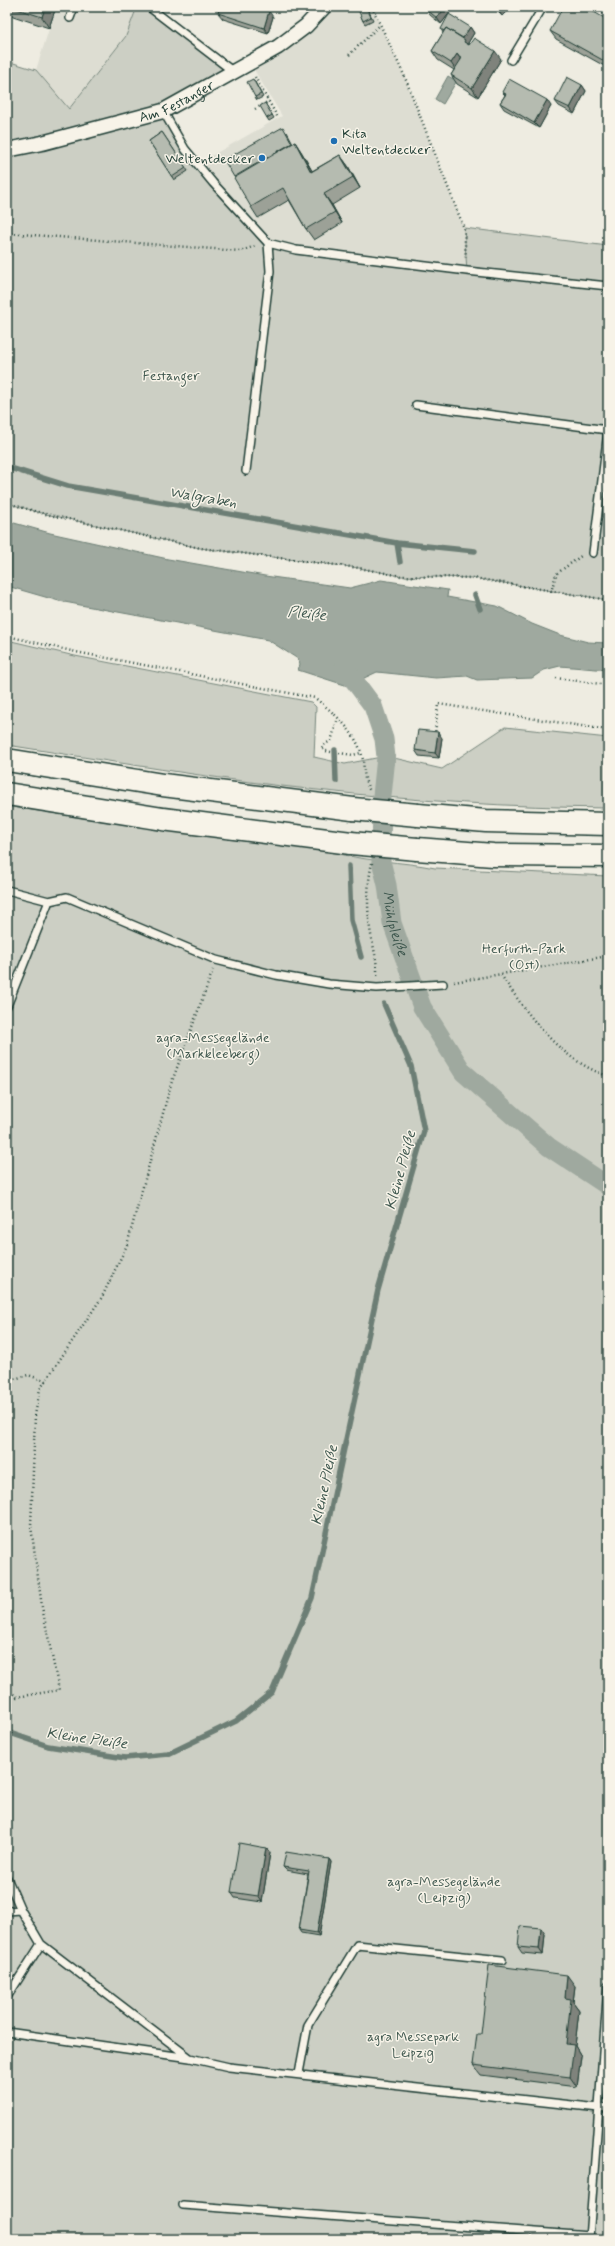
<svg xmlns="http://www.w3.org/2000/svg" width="615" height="2246" font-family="Mynerve,sans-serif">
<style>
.built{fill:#ddddd2}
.green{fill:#cccfc4;stroke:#76867c}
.water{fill:#9fa99f;stroke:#6c7e74}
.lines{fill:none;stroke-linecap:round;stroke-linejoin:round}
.stream{stroke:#6c7e74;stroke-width:5.5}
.canal{stroke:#9fa99f;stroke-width:19}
.lane-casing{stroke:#1f3d34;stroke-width:10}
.street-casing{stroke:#1f3d34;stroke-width:17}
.highway-casing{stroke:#1f3d34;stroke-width:25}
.path{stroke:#1f3d34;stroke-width:2.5;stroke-dasharray:1 3;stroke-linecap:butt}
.lane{stroke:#f7f3e8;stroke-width:7}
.street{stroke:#f7f3e8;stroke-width:14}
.highway{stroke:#f7f3e8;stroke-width:22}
.highway-bridge-casing{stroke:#1f3d34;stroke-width:25;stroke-linecap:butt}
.highway-bridge{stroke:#f7f3e8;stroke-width:22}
.wall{fill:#9ca197;stroke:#1f3d34}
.shaded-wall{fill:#7f837b;stroke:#1f3d34}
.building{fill:#b5bbb0;stroke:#1f3d34}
.poi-dot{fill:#1f6fb2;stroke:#f7f3e8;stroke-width:1.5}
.labels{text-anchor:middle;stroke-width:3;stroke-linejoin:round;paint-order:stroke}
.street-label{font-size:14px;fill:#1f3d34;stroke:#f7f3e8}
.poi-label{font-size:14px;fill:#1f3d34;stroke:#f7f3e8;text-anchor:start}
.park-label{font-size:14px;fill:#425a51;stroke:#f7f3e8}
.water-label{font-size:15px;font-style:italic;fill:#3f584f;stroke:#f7f3e8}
</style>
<rect width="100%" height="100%" fill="#eeece1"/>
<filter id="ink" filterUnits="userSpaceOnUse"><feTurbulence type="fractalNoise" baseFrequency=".025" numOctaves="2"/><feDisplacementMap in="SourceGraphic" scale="8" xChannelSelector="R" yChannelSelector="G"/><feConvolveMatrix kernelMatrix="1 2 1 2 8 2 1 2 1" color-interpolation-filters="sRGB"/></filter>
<g filter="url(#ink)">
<!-- built -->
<path class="built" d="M56,7H137L126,36L69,109L36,70Z
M324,7H372L404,75L464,228L467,271L268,243L197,164L282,116L250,63Z"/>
<!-- green -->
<path class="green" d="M137,7H149L235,73L164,111L185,149L268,243L467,271L464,228L608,246V600L473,578L401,576L359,568L200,548L41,513L7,503V61L36,70L69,109L126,36Z
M7,640L75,656L311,702L316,707L314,757L345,764L376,758H394L442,769L505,727L608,738V808C511,807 414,801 317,790C213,779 110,761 7,745Z
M7,806L115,823L333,852C366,862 401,861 435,868L608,876V2239H7Z"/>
<!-- water -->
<path class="water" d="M455,75L459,77L443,104L435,99L448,76L453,79Z
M7,521L50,533L168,559L265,576L350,588L381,580L448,590L447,597L497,606L532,624L560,635L588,642L608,643V670L560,666L544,670L532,678L477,680L467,676L436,678L377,672L362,679L365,684L355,691L351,687L298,670L300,664L298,659L268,640L59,601L7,586Z"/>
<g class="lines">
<!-- stream -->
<path class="stream" d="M7,467L68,486L397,543L400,562
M397,543L475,551
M475,595L480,609
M335,750L336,781
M349,866L351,920L361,957
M7,1732L48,1746L125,1758L168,1754L236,1721L272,1692L312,1598L378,1290L424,1131L411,1066L384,1004"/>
<!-- canal -->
<path class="canal" id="s1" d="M344,667L373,706L384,739L386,757L382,796L381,861L387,885L392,923L422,1007L463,1072L549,1147L608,1186"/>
<!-- lane casing -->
<g class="lane-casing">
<path id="lane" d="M149,7L235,73
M70,18L74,7
M511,60L543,7
M163,111L185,149L213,183L268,243L296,250L467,271L608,286
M416,405L608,430
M246,471L270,271L268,243
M593,553L608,431
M7,890L49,901L67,897L216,960L276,975L329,984L377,988L443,984
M7,1006L49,901
M7,1878L21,1910L41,1944L190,2058
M7,1911L21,1910
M7,1997L41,1944
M7,2032L190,2058L229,2067L608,2109
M299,2073L308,2025L357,1945L502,1960
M183,2205L589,2236
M589,2239L608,1986"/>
</g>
<!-- street casing -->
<g class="street-casing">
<g id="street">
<path id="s2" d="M7,150L42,143L163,111L278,47L306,26L324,7"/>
</g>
</g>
<!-- highway casing -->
<g class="highway-casing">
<path id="highway" d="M7,760L163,785L353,809
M7,794L163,819L351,843
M418,815L486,821L608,824
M417,849L493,855L608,856"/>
</g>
<!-- path -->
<path class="path" d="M372,7L404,75L464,228L466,259
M592,7L608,16
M349,55L380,25
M255,77L278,118
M255,109L269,101
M7,233L240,251L256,246
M7,503L41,513L200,548L359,568L401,576L473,578L608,600
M551,592L556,574L581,556
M7,636L76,652L315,698C334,713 353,729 361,752C366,768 361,775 370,791
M556,678L608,685
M435,735L438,704L608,730
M331,752L321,750L325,744L331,741L338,718
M339,753L353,755L361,753
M372,863C368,880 367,901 369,919C370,939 378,957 377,977
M501,975C529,1016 559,1060 608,1076
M454,982L608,956
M7,1381L28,1375L46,1381
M7,1689L17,1697L59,1690L42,1607L31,1526L35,1415L40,1389L102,1297L127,1245L171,1084L213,970"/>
<!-- lane -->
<use href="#lane" class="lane"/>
<!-- street -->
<use href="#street" class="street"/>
<!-- highway -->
<use href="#highway" class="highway"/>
<!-- highway-bridge casing -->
<g class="highway-bridge-casing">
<path id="highway-bridge" d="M353,809L418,815
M351,843L417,849"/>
</g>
<!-- highway-bridge -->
<use href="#highway-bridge" class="highway-bridge"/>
</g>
<!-- wall -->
<path class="wall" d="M7,7H56L49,28L10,15L7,23Z
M358,7H367L373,20L365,24L363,21Z
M454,7L441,24L430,15L426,9Z
M493,7H511L502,16Z
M218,13L273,17L268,33L223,19Z
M608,20V68L556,39L550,31Z
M470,27L474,33L468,43V44L501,59L478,97L457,84L451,75L454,70L438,60L432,51L443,33L441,29Z
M255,82L263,97L257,100L255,97Z
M582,85L586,91L574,114L559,106L555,101Z
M502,92L551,106L539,128L504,109L500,103L505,95Z
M265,103L274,118L269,121L267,118Z
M162,132L188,171L174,180L149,141Z
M287,132L293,143L295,142L302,153L312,171L340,155L348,166L360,188L332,205L342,223L314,240L306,229L289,200L258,218L251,207Z
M442,738L439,758L419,756L415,750Z
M266,1848L270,1853L262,1902L235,1898L231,1892Z
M329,1859L331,1862L319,1936L301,1933L299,1930L308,1874L286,1870L283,1867Z
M545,1934L543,1955L522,1953L518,1947Z
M575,1986L573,2002L579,2010L575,2046L581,2056L577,2087L481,2075L473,2065L481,2034Z"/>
<!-- shaded-wall -->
<path class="shaded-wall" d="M45,7H56L49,28L42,17Z
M446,7H454L441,24L437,18Z
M501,7H511L502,16L498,10Z
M7,11L10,15L7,23Z
M269,11L273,17L268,33L264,28Z
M470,27L474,33L468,43L471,48L462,40Z
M495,51L501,59L478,97L472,88Z
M457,54L463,63L457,72L451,63Z
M582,85L586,91L574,114L570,108Z
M547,100L551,106L539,128L534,123Z
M295,142L302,153L319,183L311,172Z
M340,155L348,166L360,188L353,177Z
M324,194L332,205L342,223L335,212Z
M438,732L442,738L439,758L435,753Z
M266,1848L270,1853L262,1902L258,1896Z
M329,1859L331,1862L319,1936L317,1933Z
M541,1928L545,1934L543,1955L539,1949Z
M567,1975L575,1986L573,2002L579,2010L575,2046L581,2056L577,2087L570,2077L566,2044L565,1998Z"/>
<!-- building -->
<path class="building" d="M11,7H45L42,17Z
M220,7H256L269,11L264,28L218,13Z
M357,7H366L371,17L363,21Z
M428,7H446L437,18L426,9Z
M495,7H501L498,10Z
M563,7H585L608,20V63L550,31Z
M449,14L470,27L463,38L446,28L444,31L441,29Z
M446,28L465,40L464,42L469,45L474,38L495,51L472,88L451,75L462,58L457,54L451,63L432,51Z
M567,77L582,85L570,108L555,101Z
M253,79L261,94L255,97L247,82Z
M509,79L547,100L534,123L500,103L506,94L502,92Z
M265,103L272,115L267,118L260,106Z
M283,127L292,143L234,177L224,160Z
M162,132L186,168L172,177L149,141Z
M295,142L311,172L340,155L353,177L324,194L335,212L306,229L283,188L251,207L234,178Z
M418,730L438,732L435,753L415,750Z
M239,1843L266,1848L258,1896L231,1892Z
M286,1852L329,1859L317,1933L299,1930L309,1871L283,1867Z
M520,1926L541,1928L539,1949L518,1947Z
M489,1965L567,1975L565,1998L571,1999L566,2044L574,2045L570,2077L473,2065L477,2034H481Z
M606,2164H608V2198Z"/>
</g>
<!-- markers -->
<g class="poi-dot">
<circle cx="334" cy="141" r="4"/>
<circle cx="262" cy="158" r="4"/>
</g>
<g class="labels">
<!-- street labels -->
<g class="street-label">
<text dy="5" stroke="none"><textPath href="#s2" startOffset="177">Am Festanger</textPath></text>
</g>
<!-- poi labels -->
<g class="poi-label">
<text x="342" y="138">Kita<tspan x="342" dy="16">Weltentdecker</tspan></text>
<text x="254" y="163" text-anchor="end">Weltentdecker</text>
</g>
<!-- park labels -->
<g class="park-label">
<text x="171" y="380">Festanger</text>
<text x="524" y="953">Herfurth-Park<tspan x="524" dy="16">(Ost)</tspan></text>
<text x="213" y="1042">agra-Messegelände<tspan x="213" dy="16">(Markkleeberg)</tspan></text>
<text x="444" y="1886">agra-Messegelände<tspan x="444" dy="16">(Leipzig)</tspan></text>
<text x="413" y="2041">agra Messepark<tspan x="413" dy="16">Leipzig</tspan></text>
</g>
<!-- water labels -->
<g class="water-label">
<text transform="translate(203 497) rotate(10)" y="5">Walgraben</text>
<text transform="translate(307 613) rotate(6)" y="5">Pleiße</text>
<text dy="5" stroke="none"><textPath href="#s1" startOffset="270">Mühlpleiße</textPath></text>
<text transform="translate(400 1170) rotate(-75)" y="5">Kleine Pleiße</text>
<text transform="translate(324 1485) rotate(-78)" y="5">Kleine Pleiße</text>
<text transform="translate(87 1738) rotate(8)" y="5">Kleine Pleiße</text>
</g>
</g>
<!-- margin -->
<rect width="615" height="2246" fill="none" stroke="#f7f3e8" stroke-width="24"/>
<rect x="12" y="12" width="591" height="2222" fill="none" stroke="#1f3d34" stroke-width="1.5" filter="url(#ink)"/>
</svg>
